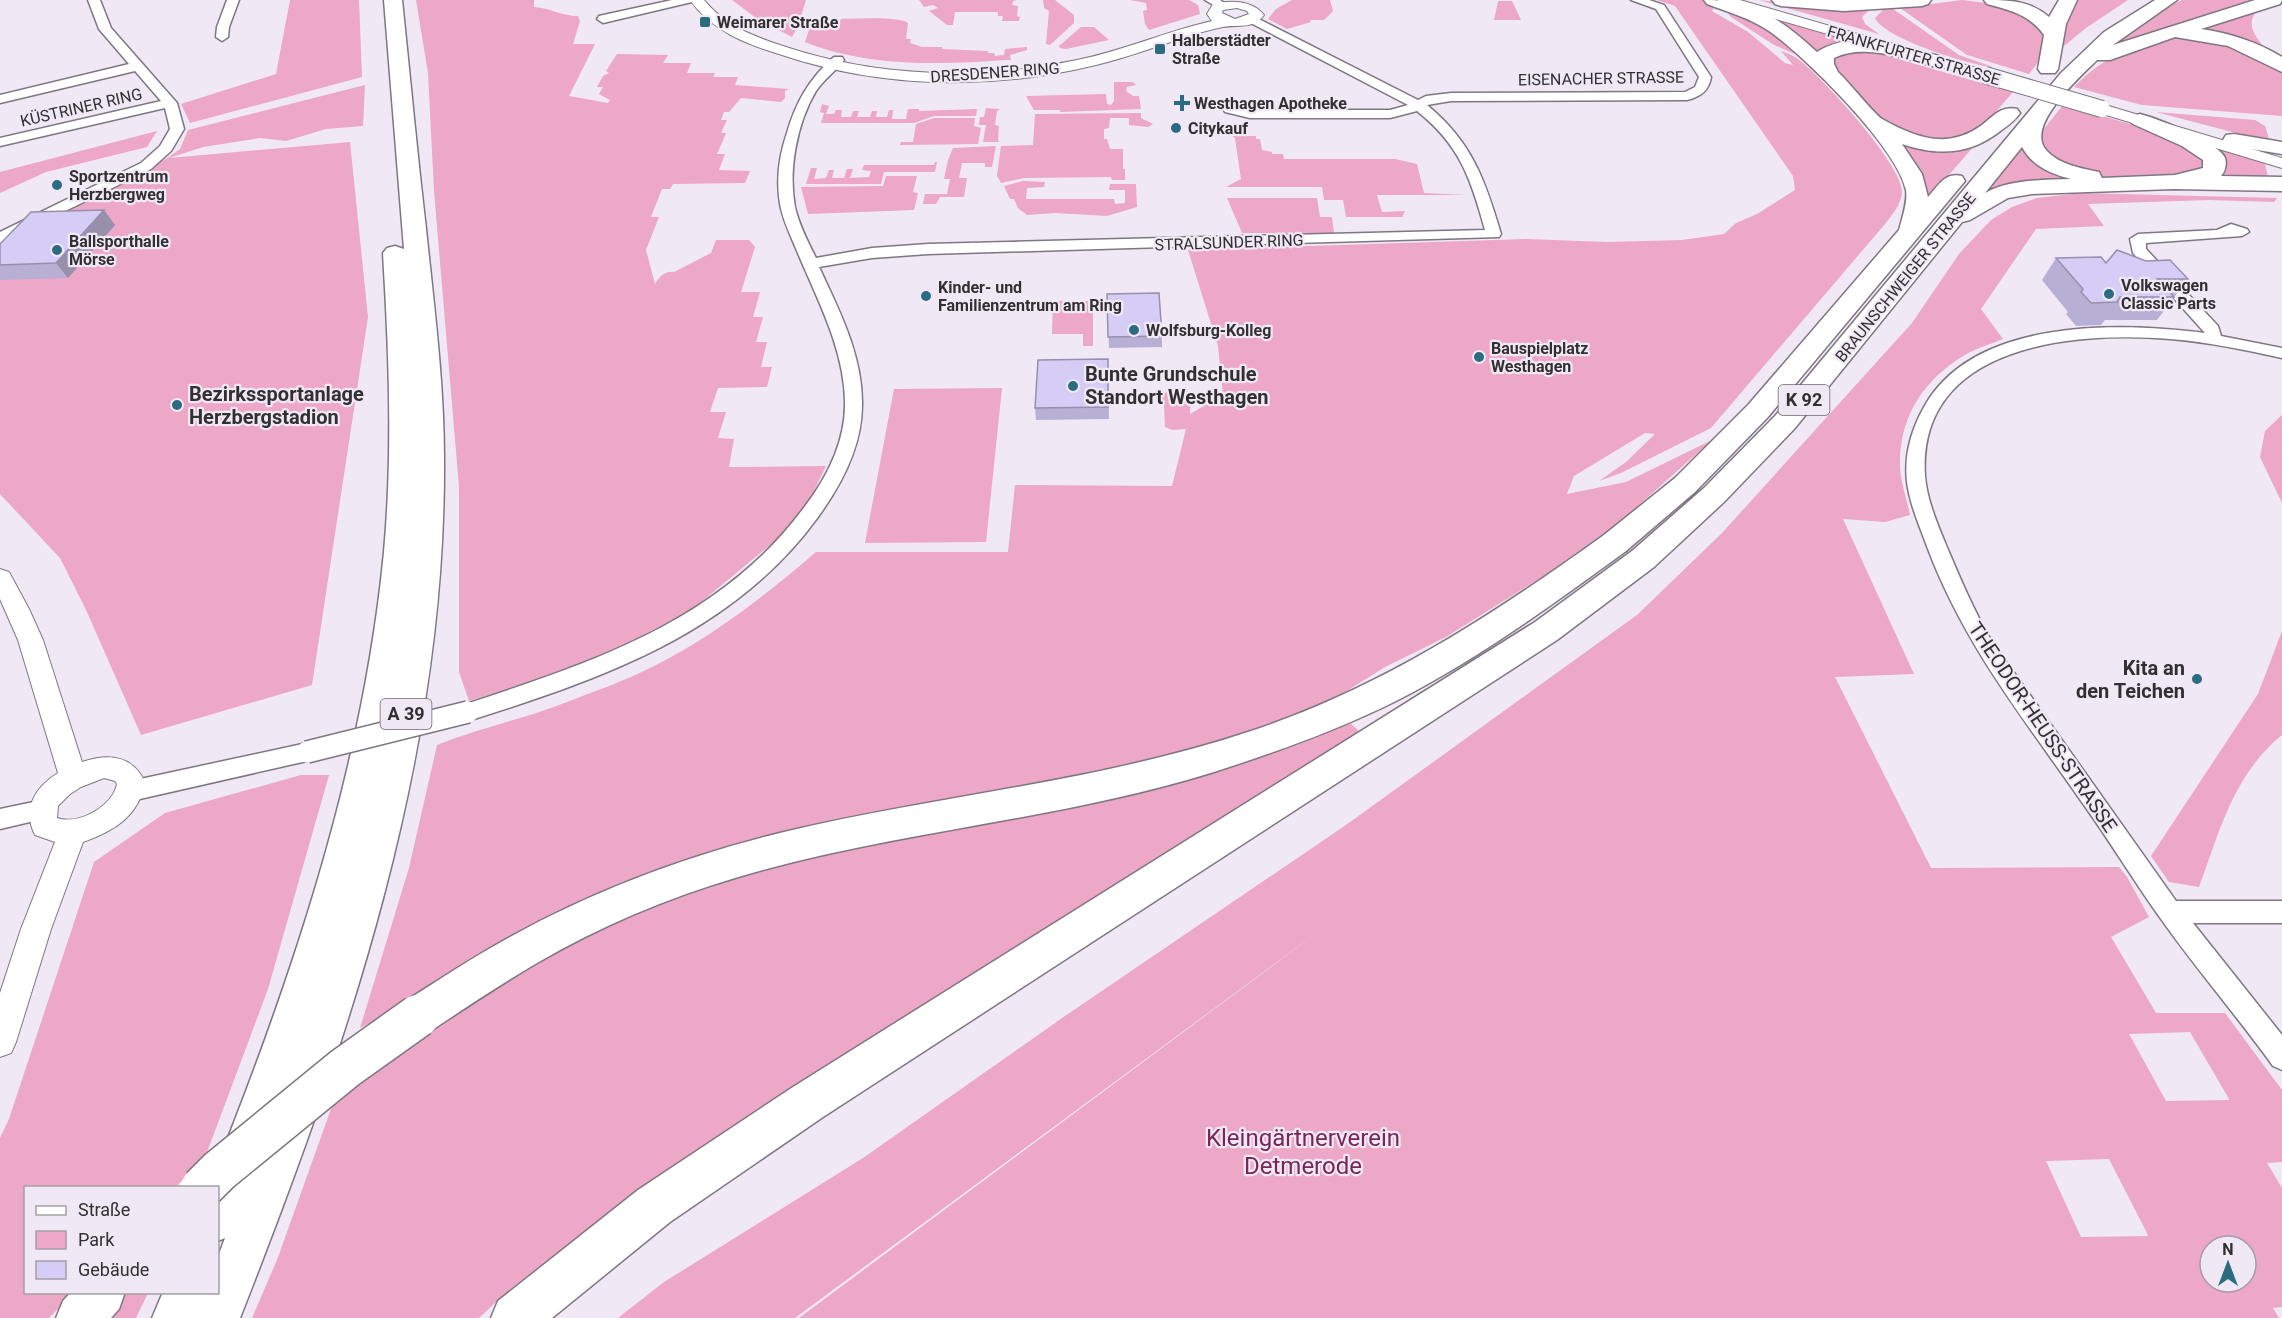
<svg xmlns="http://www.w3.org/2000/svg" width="2282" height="1318" font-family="Roboto,sans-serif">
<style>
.green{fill:#eda7c7;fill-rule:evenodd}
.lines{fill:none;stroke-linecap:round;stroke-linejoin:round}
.minor-casing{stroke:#7e7782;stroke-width:3}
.tertiary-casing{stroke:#7e7782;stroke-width:2}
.trunk-casing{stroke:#7e7782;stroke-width:3}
.motorway-casing{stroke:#7e7782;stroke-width:3}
.minor{fill:#fff;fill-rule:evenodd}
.tertiary{fill:#fff;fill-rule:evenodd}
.trunk{fill:#fff;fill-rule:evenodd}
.motorway{fill:#fff;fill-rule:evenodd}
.minor-bridge-casing{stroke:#7e7782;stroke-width:24;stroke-linecap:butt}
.tertiary-bridge-casing{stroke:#7e7782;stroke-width:18;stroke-linecap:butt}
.motorway-bridge-casing{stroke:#7e7782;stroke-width:45;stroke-linecap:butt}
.minor-bridge{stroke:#fff;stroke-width:21}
.tertiary-bridge{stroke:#fff;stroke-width:16}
.motorway-bridge{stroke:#fff;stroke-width:42}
.wall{fill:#b8b0d4}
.shaded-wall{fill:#9690ac}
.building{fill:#d6cdf6;stroke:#9690ac;stroke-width:1.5}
.poi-dot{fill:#2c6c80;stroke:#f0e8f5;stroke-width:2}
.labels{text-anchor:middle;stroke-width:4.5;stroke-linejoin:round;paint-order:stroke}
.far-poi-label{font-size:16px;font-weight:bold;fill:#322f33;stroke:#f0e8f5;text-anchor:start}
.far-street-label{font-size:16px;fill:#322f33;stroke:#f0e8f5}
.shield{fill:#f0e8f5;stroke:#6b666d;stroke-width:1.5}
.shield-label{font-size:18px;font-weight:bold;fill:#322f33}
.poi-label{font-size:20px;font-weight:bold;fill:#322f33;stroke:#f0e8f5;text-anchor:start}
.street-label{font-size:20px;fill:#322f33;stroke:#f0e8f5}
.near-park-label{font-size:24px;fill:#782653;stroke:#f0e8f5}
</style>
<rect width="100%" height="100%" fill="#f0e8f5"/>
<!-- green -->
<path class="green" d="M290,0H359L362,77L190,123L181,104L276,74Z
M416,0H534V7C550,8 562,16 578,16L580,21L573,44H595L569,96L608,103L610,100L599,94L603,87H597L603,76L609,73L606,71L617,54L668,55L663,63H691L687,73H715L713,77H738L735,85L789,89L785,91V98L781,102L741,98L729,112H724L721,120H727L721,133H726L717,154H725L719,170L750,171L745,183L673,184L670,189H662L651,217H659L646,250L655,284C660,276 665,271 674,272L711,253L716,240H749L755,247L741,292H760L753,317H763L756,342H767L761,367H772L767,387L718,388L710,412H726L718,438L734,439L729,467L826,466L810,499L787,531L694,608L636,639L557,673L469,701L459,672V487L434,191L428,73Z
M732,0H806L798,26L792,37L756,18Z
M919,0H1017L1013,1L1012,5L1018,6L1017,16L1020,17L1019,21H1002L1003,16H998V12H955L953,25H947L929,11L938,8L933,5L924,7Z
M1043,0H1055L1074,15V23L1050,45L1046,44L1049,11L1044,8Z
M1130,0H1189L1198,5L1200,14L1149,30L1145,24L1143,11L1147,10L1146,3Z
M1292,0H1330L1333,11L1324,20H1310L1311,22L1287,29L1268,19L1276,9Z
M1657,0H1706L1716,4L1712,11L1748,32L1785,63L1793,65L1781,51C1787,53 1792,55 1798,59C1820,75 1903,165 1902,192C1901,205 1892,215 1885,224L1711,428L1621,473L1599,481L1626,462L1655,434L1645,433L1574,476L1567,494L1626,482L1712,440L1620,522L1545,575L1446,637L1385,667L1329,702L1246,735L1120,768L857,817L425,995L360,1028L409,868L437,745C479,728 524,719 567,702C595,691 625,681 652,667C711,638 766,595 816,552H1008L1015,485L1172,486L1186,429L1172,430L1165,427L1164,405L1160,395L1167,392L1191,391L1190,414L1223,395L1218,346L1188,250L1527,239L1607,242L1682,240L1724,234L1736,223L1757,214L1795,190L1793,176L1675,6Z
M1759,0L1800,5L1872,7L1862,17L1865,24L1879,34Z
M1962,0L2011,6L2046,33L2043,56L2029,74L1967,55L1900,8Z
M2076,0H2128L2086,28L2064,46L2059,44L2062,24Z
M2182,0H2252L2104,51L2160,11Z
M1498,1H1512L1521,20H1494Z
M2260,7C2244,24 2254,34 2266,50L2187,31Z
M1745,8L1874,46L1820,54Z
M1893,9L1959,55L1993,67C1972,66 1883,38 1875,18L1883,10Z
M1732,10L1769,28L1802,57L1774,45L1731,17L1728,13Z
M841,19C860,19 896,16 908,23L906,39H911L910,43L922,47H942V49L988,51V53H994L995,56L1004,55L1005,49L1027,47V50L1010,55L1011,60H1005C940,65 866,67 805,42L809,30L808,21H840Z
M1081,27H1094L1109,40L1066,49L1060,48L1059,46Z
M2180,36L2220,39L2272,64L2282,74V116L2142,105L2074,87C2108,52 2134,47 2180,36Z
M1850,51L1881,54L2013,92L1982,128L1968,139L1926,141L1879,120L1831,64L1838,55Z
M1114,82H1133L1136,85L1127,87L1126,91L1133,96H1139L1141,109L1060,112V110H1034L1026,96L1106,94L1107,104L1111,105L1114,101Z
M365,85L363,126L326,129L286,141L260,138L203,147L169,158L350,142L368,317L312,685L141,735L87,612L60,558L0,494V241L166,159L180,149L188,130Z
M822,104L829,106L826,114H834L836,110H842L841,117H851L853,111H859L857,117H870L872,111H877L876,117H887L889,110H893L892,119H906L908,109H919V111L977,109L976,116H934L914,123H821L824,113L820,112Z
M2063,105L2169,135L2207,158L2201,173C2163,177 2122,184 2084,173C2070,169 2055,159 2042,151L2039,135Z
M986,108L1000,109L997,111L995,125L999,126L998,140L999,142H983L986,125H979L980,117H984Z
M2156,112L2255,120L2265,126L2270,142Z
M1141,113V118L1153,124L1148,127L1129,125V118H1110L1109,128L1104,129V139H1107L1110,149H1123V169H1125V180H1112L1111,177L1024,178L1001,183L997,176L1001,146L1033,145L1035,114Z
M934,118H975L974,126L981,128L978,144L900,145L901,142H913L916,124Z
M157,131L147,147L46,172L0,193V172Z
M1232,136H1256V139H1260L1262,150L1272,152V154H1283L1284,159H1395L1417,164L1424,193L1467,195H1377L1382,212L1405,211L1402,217H1346L1343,200H1324L1322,187H1226L1241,179L1235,138Z
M1893,138C1921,145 1946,155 1974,146L1923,205Z
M2195,139L2264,160L2269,181L2213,180Z
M2022,145L2088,181L1980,198Z
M996,146L992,167H985V163H962L959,178H967L964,197H940L936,204H923L925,194H947L950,179H944L948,160L953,148Z
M935,162H937L935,172H884L881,184H806L811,168H817L814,179L826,178L829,170H834L832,178H844L847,169H853L850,178L869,177L871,171L862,170L864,165H934Z
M886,176H917L913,192L918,193L914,210L808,214L801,187L883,186Z
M1023,181L1045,182L1044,187L1027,188L1026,199H1114L1115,204L1125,203V190H1109L1110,184H1136L1137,207L1107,216L1055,213L1027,215L1018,208L1014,199H1010L1004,186Z
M2082,193L2277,198L2274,202L2209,200L2088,204L2104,226L2036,229L1981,309L2003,339C1991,344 1976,348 1965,355C1924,379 1899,417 1900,465C1900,481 1907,499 1910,515L1885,522L1843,519L1914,674L1835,677L1931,868L2119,867L2127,877L2149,917L2111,937L2156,1013H2225L2282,1090V1162L2267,1163L2282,1188V1307L2273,1308L2279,1318H799L1326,926L795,1318H618L664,1282L863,1158L1065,1016L1346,825L1637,615L1722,533L1912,323L1959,254L1991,220L2012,207L2037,198ZM2190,1032L2229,1099V1100L2166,1101L2129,1034ZM2109,1159L2148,1235L2147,1236L2081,1237L2046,1161ZM2210,1246H2246V1282H2210Z
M1227,198H1317L1320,217H1332L1334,233H1242Z
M1053,301H1093V346H1083V334H1052Z
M1002,388L986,542L865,543L894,389Z
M2282,415V503L2260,457L2265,431Z
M2282,631V735C2233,775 2220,831 2199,887L2169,882L2151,856L2258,694Z
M1347,720L1363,735L644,1192L496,1302L479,1318H252L277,1260L336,1095L542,953L605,923L751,869Z
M301,775H329L268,989L206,1155L176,1187L26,1188V1292L74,1293L49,1318H0V1138L9,1119L94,862L165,813Z
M124,1293H148L136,1318H100Z"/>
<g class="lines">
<!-- minor casing -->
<g class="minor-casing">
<path id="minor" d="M88,0H100L111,28L177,103L184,129L171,151L151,169L0,243V232L141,163L160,146L170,129L165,108L0,146V138L161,101L135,71L0,103V95L129,64L99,29Z
M227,0H239L229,27L228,37L222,41L216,37L217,27Z
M672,0H694L692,2L603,23L597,19L599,16Z
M1205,0H1220L1228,6L1222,10Z
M1631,0H1649L1664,5L1711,77C1709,91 1700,97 1687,100L1451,101L1427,105C1472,142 1485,180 1501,234L1499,237L928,254L872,258L819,267C839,310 863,356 862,405C862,446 842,484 818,517C733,634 601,679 468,721L460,718L457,712L460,706C590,663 718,623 803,509C827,478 846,441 845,401C844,348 817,299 797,251C791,236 783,221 780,204C776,180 779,156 787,133C796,102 809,79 834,57H842L844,60C836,71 824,79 816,91C797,123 788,170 795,207C799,225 808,242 816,258L872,248L928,244L1485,230C1471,179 1460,145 1417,111L1390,118H1250L1225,112L1223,109L1225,106L1230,105L1250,110H1390L1408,105L1245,20L1247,17H1255L1418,100L1426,96L1451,93L1685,92L1695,87L1699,77L1656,9Z
M2231,224L2247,229L2249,232L2242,236L2146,243V249L2218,326L2221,336L2282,348V358C2245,350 2208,342 2170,339C2074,331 1917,344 1925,476C1927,500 1937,523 1946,545C1960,578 1973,609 1991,640L2176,901H2282V923H2193L2282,1035V1070L2273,1066C2237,1016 2197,970 2161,919C2133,880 2108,838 2079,798C2022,716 1964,644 1928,549C1920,527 1910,505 1907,482C1904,456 1911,431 1923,409C1971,318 2117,322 2205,333L2133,253L2130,239L2138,234L2217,230Z
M307,743L315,746L318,752L315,758L307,761L131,801L123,798L120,791L123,784L131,781Z
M43,800L51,803L55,810L51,817L0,829V809Z"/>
</g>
<!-- tertiary casing -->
<g class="tertiary-casing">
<path id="tertiary" d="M690,0H704C725,26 755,37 786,47C880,78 981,80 1077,60C1123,51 1167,31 1212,21L1207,14L1213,4C1232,0 1252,0 1264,15C1253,30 1238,24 1223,27C1212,29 1202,32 1192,35C1160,45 1129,57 1096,65C993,90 883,89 782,55C746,44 712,31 690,0ZM1237,8L1247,11L1249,14L1235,19L1222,13L1223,10Z
M1718,0H1740L1990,72L1993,75L1985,80L1980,78L1720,3Z
M2102,104L2282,158V168L2096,112L2094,109L2096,106Z
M0,569L9,572L29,609L43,640L82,762C109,753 132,755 145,782C139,816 114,831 83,842L51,929L16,1042L11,1053L0,1057V993L21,929L55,842L35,835C22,809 35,787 58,773L18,640L0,599ZM104,778L115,781L117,784C112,807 79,825 57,818L58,806L70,794L81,787Z"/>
</g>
<!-- trunk casing -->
<g class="trunk-casing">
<path id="trunk" d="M1704,0C1754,0 1781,19 1817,52C1854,28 1904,47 1943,57L1946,61L1943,65L1936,67C1904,59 1866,43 1834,58V64L1838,72C1848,81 1874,114 1882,119C1916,138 1948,150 1982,125C1993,116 2002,105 2017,109L2020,113C2015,121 2007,126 1999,132C1969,155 1937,156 1902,144L1922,174L1928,197C1939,185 1945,172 1962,176L1965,181L1768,417L1695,492L1626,551L1615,554L1604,551L1600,543L1604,535L1675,478L1748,405L1899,230C1902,218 1908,202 1906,190C1897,147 1805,56 1769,31C1750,18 1728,12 1707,4Z
M1772,0H1931L1928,4L1922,6L1844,11L1781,6L1775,4Z
M1984,0C2009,0 2029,0 2049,17L2059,0H2077L2066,24L2058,69L2055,73H2041L2038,69L2044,35C2030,15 2010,10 1987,4Z
M2155,0H2177L2113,45L2255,0H2282L2280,4L2201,29C2230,33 2257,42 2282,57V72L2228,46L2175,37L2110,60H2097C2080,77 2023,127 2047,151C2060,165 2081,168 2099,172L2102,178L2175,175L2203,168V160L2182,146L2133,124L2129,120L2133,116L2140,114C2156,118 2220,143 2225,158C2227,164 2225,172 2221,176L2282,177V191L2173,189L2032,194L2008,198L1970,220L1962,222L1795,428L1724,502L1654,567L1643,570L1632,567L1628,559L1632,551L1704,488L1775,416L2061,73L2104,32ZM2022,147C2032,166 2051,174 2071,179C2043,180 2010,179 1985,193Z
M2234,134L2282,142V154L2226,145L2223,140L2226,135Z"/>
</g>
<!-- motorway casing -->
<g class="motorway-casing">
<path id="motorway" d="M384,0H402C410,76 417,153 426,229C434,306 444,382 444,459C446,758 348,1043 240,1318H152L163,1292H218V1257L225,1238L218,1241V1188H208C290,985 363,771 384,552C393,452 389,353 383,253L387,248L395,246L404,249Z
M1615,532L1626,535L1630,543L1626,551C1552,605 1478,659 1396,701C1338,730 1276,752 1214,772C1057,821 892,831 735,878C667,898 599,927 537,963C501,984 467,1007 432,1030L418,1035L404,1030L398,1016L404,1002C439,980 473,957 510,937C595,890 689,855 784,832C939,795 1099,782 1251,731C1381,688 1493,615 1604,535Z
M1643,548L1654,551L1658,559L1654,567L1557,640L823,1117L670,1222L552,1318H491L498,1301L638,1190L793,1087L1535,622L1632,551Z
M71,1292H125L119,1309L111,1318H56L63,1301Z"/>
</g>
<!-- minor -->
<use href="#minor" class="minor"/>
<!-- tertiary -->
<use href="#tertiary" class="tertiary"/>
<!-- trunk -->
<use href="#trunk" class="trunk"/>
<!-- motorway -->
<use href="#motorway" class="motorway"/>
<!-- minor-bridge casing -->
<g class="minor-bridge-casing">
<path id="minor-bridge" d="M307,752L468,712"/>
</g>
<!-- tertiary-bridge casing -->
<g class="tertiary-bridge-casing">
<path id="tertiary-bridge" d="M1985,75L2102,109"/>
</g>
<!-- motorway-bridge casing -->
<g class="motorway-bridge-casing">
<path id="motorway-bridge" d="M202,1188L219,1171L345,1068L418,1016"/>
</g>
<!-- minor-bridge -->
<use href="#minor-bridge" class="minor-bridge"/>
<!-- tertiary-bridge -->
<use href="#tertiary-bridge" class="tertiary-bridge"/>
<!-- motorway-bridge -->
<use href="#motorway-bridge" class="motorway-bridge"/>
</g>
<!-- wall -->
<path class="wall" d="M104,210L115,225L68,278L0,280V244Z
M2056,258L2106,263L2188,279L2157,320H2105L2101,325L2076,326L2066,314L2068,312L2042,280Z
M1107,294L1162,336V347L1109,348Z
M1108,359L1109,419L1036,420L1035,408Z"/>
<!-- shaded-wall -->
<path class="shaded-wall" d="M104,210L115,225L68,278L56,263Z"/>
<!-- building -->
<path class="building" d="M104,210L56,263L0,265V244L31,212Z
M2117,250L2146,261L2170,260L2188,279H2157L2174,297H2120L2117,302L2091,303L2081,292L2083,289L2056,258L2101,257L2106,263Z
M1159,293L1162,336L1108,337L1107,294Z
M1108,359V407L1035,408L1038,360Z"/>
<!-- markers -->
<g class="poi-dot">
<rect x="699" y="16" width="12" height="12" rx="3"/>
<rect x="1154" y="43" width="12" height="12" rx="3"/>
<path d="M1179 94h6v6h6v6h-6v6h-6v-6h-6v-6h6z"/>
<circle cx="1176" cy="128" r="6"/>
<circle cx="57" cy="185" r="6"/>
<circle cx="57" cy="250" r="6"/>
<circle cx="2109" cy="294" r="6"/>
<circle cx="926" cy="296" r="6"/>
<circle cx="1134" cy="330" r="6"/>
<circle cx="1479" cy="357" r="6"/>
<circle cx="1073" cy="386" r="6"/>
<circle cx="177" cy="405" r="6"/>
<circle cx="2197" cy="679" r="6"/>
</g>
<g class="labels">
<!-- far-poi labels -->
<g class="far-poi-label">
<text x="717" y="28">Weimarer Straße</text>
<text x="1172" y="46">Halberstädter<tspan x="1172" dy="18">Straße</tspan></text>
<text x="1194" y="109">Westhagen Apotheke</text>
<text x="1188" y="134">Citykauf</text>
<text x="69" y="182">Sportzentrum<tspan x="69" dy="18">Herzbergweg</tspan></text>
<text x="69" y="247">Ballsporthalle<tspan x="69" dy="18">Mörse</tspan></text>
<text x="2121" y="291">Volkswagen<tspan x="2121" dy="18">Classic Parts</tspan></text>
<text x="938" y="293">Kinder- und<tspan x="938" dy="18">Familienzentrum am Ring</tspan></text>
<text x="1146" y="336">Wolfsburg-Kolleg</text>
<text x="1491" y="354">Bauspielplatz<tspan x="1491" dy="18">Westhagen</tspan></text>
</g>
<!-- far-street labels -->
<g class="far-street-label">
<text transform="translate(1914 55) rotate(16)" y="6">FRANKFURTER STRASSE</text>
<text transform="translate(995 72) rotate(-4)" y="6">DRESDENER RING</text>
<text transform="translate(1601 78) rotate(-1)" y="6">EISENACHER STRASSE</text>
<text transform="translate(81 107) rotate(-13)" y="6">KÜSTRINER RING</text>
<text transform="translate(1229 242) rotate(-2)" y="6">STRALSUNDER RING</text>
<text transform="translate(1905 277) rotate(-51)" y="6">BRAUNSCHWEIGER STRASSE</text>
</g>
<!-- shield labels -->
<g class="shield">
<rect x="1778.5" y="385" width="51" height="30" rx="4.5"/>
<rect x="380.5" y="699" width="51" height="30" rx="4.5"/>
</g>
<g class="shield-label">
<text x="1804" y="406">K 92</text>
<text x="406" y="720">A 39</text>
</g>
<!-- poi labels -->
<g class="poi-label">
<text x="1085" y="381">Bunte Grundschule<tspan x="1085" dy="23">Standort Westhagen</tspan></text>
<text x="189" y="401">Bezirkssportanlage<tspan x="189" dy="23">Herzbergstadion</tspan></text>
<text x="2185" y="675" text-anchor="end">Kita an<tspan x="2185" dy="23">den Teichen</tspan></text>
</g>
<!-- street labels -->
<g class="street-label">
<text transform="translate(2043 727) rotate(56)" y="7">THEODOR-HEUSS-STRASSE</text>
</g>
<!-- near-park labels -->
<g class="near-park-label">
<text x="1303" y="1146">Kleingärtnerverein<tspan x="1303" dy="28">Detmerode</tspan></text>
</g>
</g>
<!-- legend -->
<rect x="24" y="1186" width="195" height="108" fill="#f0e8f5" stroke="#a49ea7" stroke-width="1.5"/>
<rect x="36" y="1206" width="30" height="9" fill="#ffffff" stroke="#a49ea7" stroke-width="1.5"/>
<text x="78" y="1216" font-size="18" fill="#322f33">Straße</text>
<rect x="36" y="1231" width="30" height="18" fill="#eda7c7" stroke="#a49ea7" stroke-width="1.5"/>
<text x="78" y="1246" font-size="18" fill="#322f33">Park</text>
<rect x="36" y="1261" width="30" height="18" fill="#d6cdf6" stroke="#a49ea7" stroke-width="1.5"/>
<text x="78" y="1276" font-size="18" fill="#322f33">Gebäude</text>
<!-- north arrow -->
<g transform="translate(2228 1264)"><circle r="28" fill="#f0e8f5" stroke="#a49ea7" stroke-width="1.5"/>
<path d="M0-4.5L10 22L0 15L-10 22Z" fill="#2c6c80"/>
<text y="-9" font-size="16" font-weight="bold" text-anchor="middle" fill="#322f33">N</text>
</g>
</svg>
